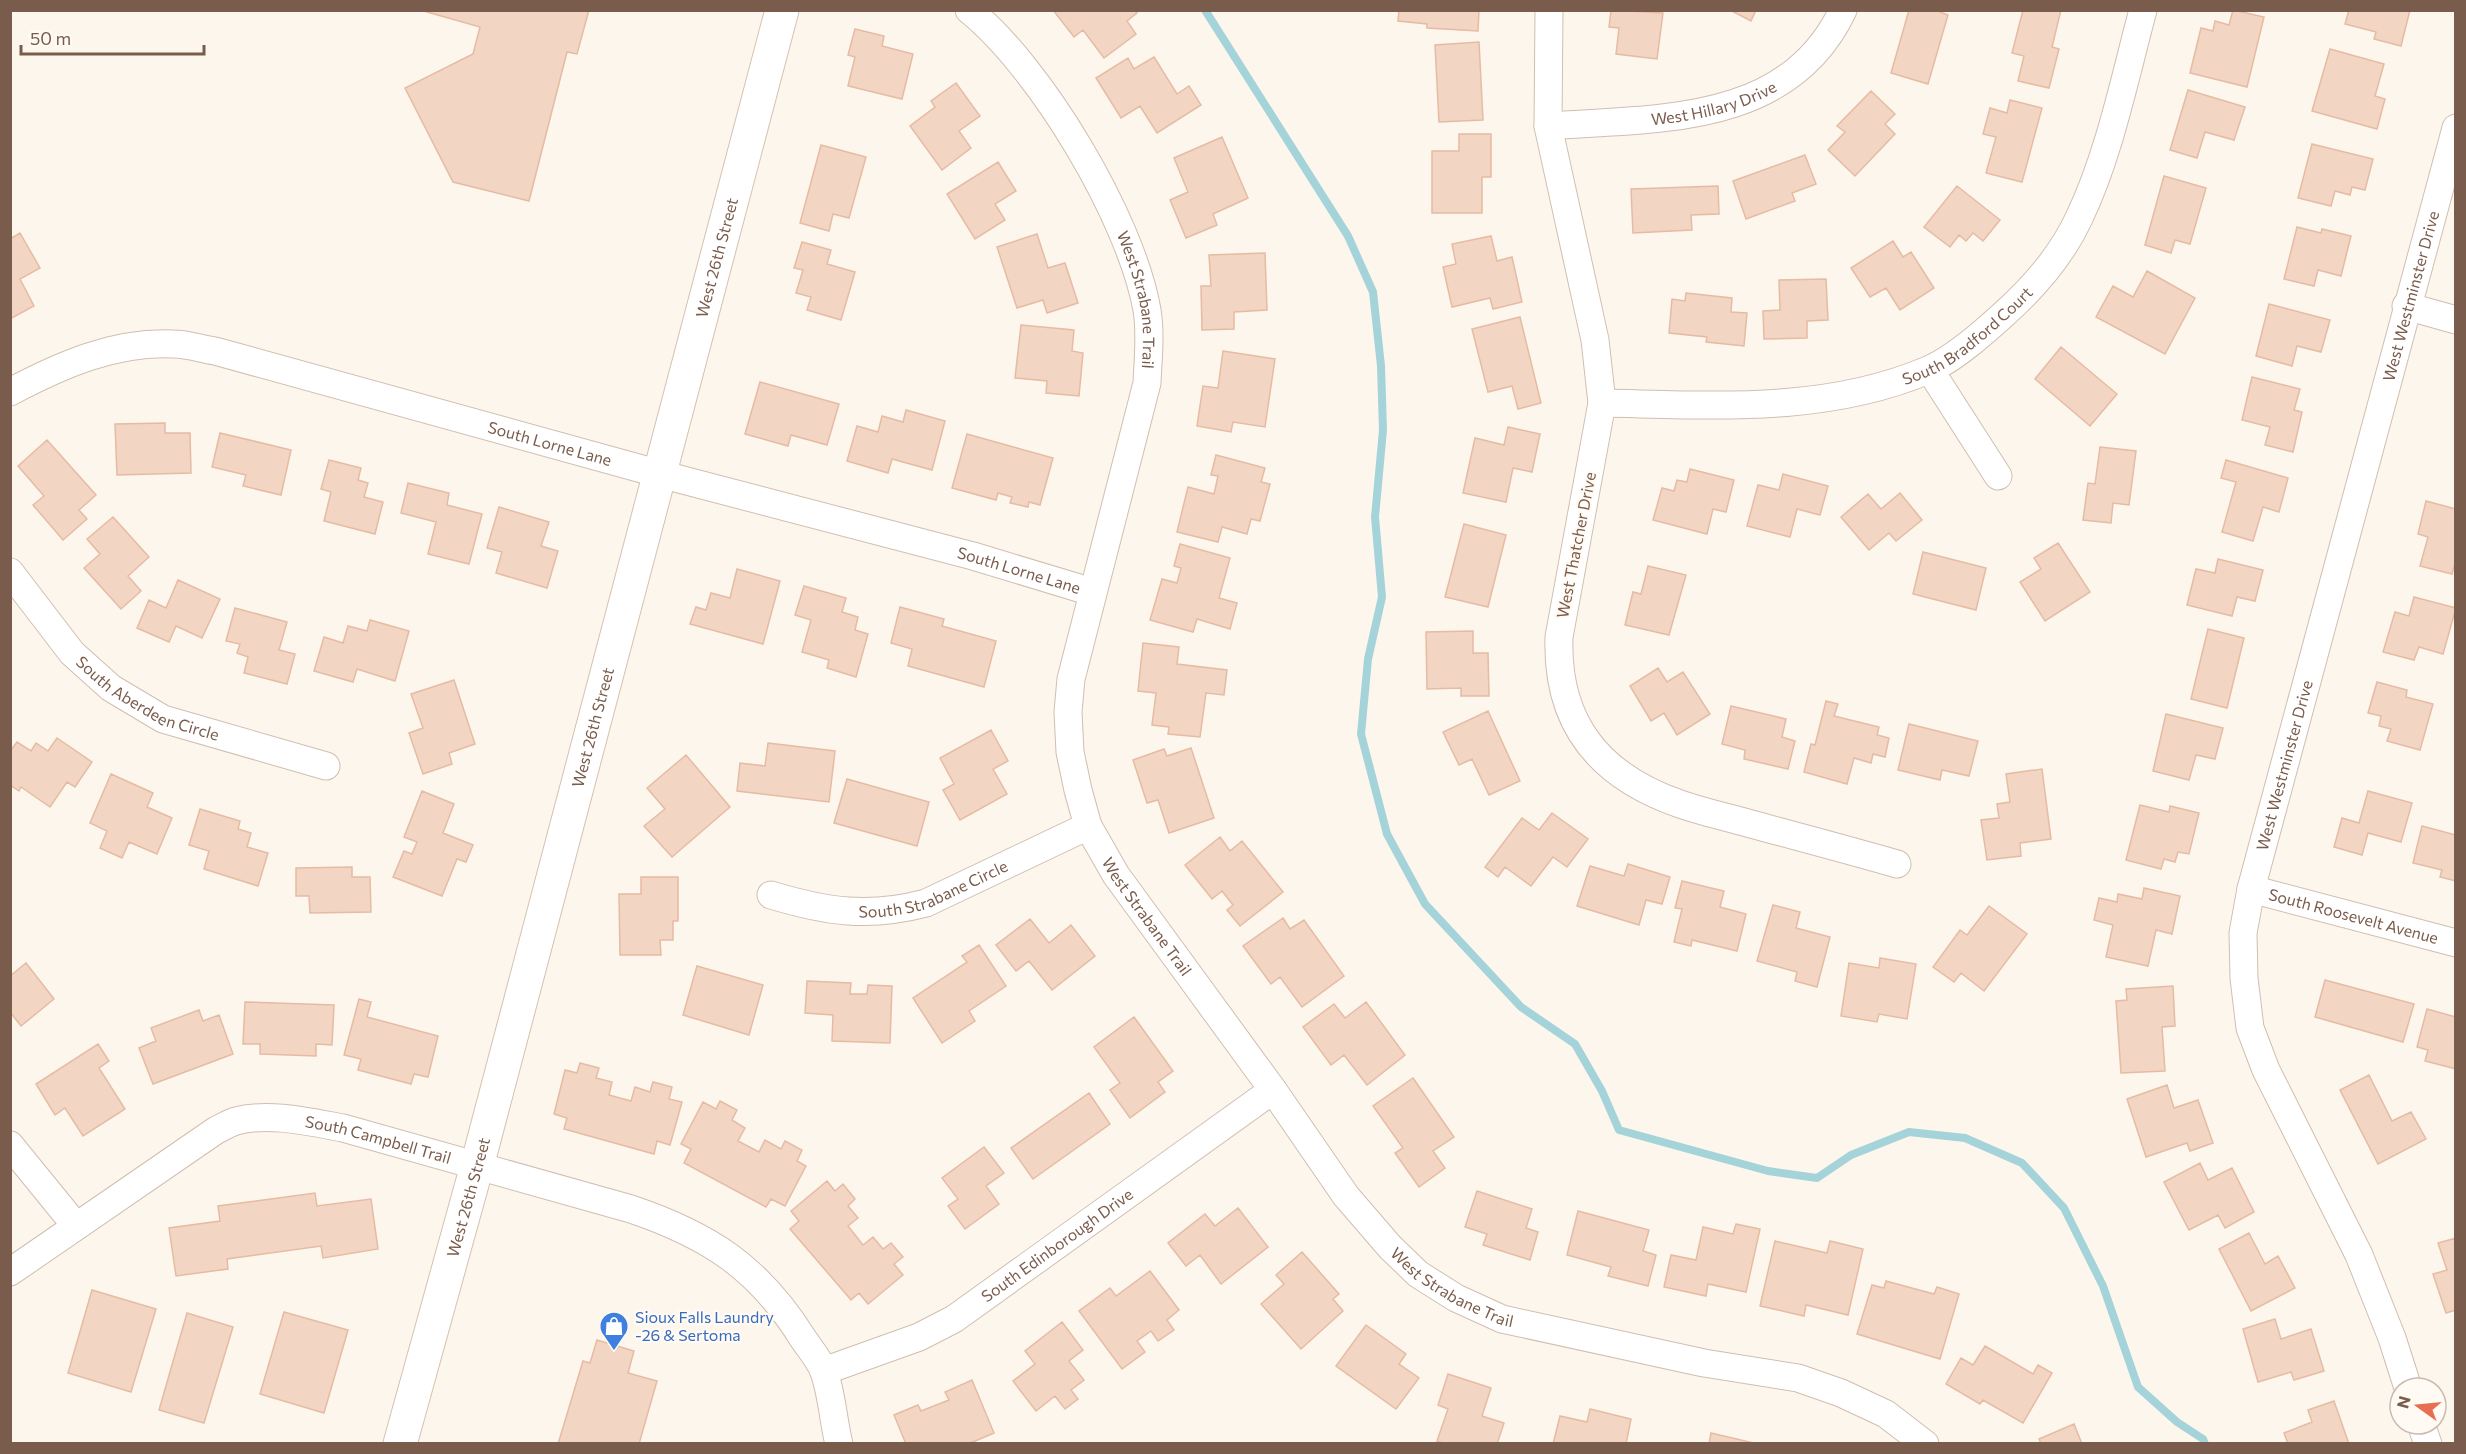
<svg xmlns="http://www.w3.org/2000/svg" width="2466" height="1454" font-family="Commissioner,sans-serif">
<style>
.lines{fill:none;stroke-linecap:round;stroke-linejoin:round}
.stream{stroke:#a5d3da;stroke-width:8}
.building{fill:#f3d5c3;stroke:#e6bba3;stroke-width:1.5}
.street-casing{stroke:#d1beb0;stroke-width:29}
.secondary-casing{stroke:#d6c0b0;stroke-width:35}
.street{stroke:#fff;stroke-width:27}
.secondary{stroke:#fff;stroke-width:33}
.labels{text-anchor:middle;stroke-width:4.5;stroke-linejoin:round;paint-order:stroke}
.street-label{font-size:16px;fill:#7a5c4d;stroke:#fffaf3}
.shop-label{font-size:16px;fill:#366cbe;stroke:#fffaf3;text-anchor:start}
</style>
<rect width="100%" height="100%" fill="#fdf6ec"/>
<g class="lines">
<!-- stream -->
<path class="stream" d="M1205,10L1348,236L1373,292L1381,366L1383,430L1375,517L1382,597L1368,659L1361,734L1387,834L1425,904L1521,1007L1575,1044L1602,1091L1619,1130L1768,1171L1817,1178L1851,1155L1909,1132L1965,1138L2022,1163L2064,1208L2103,1286L2138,1387L2177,1422L2203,1439L2205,1444"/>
</g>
<!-- building -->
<path class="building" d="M420,10H589L577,54L567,52L529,201L453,182L405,88L473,54L480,27Z
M1053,10H1134L1137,13L1127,21L1136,34L1104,58L1083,30L1074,37Z
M1399,10H1479L1478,31L1427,28V24L1398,21Z
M1611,10L1663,13L1657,59L1616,54L1619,28L1609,27Z
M1730,10H1756L1751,21Z
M1909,10H1935L1948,15L1928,84L1891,73Z
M2023,10H2061L2052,47L2059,49L2049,88L2018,81L2024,56L2012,53Z
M2233,10L2264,17L2247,87L2190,73L2201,28L2213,31L2215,21L2229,25Z
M2349,10H2410L2401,46L2374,39L2376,32L2345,24Z
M855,29L884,36L882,46L913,54L902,99L848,86L855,57L848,55Z
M1479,42L1483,120L1439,122L1435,45Z
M2330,49L2384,64L2375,96L2385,99L2377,129L2312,111Z
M1154,57L1177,94L1189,86L1201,105L1157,133L1140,106L1121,118L1096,78L1128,58L1134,69Z
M956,83L980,116L959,131L971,148L942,170L910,126L935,107L931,101Z
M2188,90L2245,107L2234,140L2205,132L2197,158L2170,150Z
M1871,91L1895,114L1885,124L1895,134L1855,176L1828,150L1845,132L1837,126Z
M2010,100L2042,108L2022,182L1986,173L1996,137L1983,134L1990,108L2007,113Z
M1459,134H1491V177H1482V213H1432V151H1459Z
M1222,137L1248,198L1213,214L1217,225L1186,238L1170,200L1188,192L1174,158Z
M2312,144L2373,159L2365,190L2352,187L2350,195L2335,191L2331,206L2298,198Z
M821,145L866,157L849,218L833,214L829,231L800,223Z
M1805,155L1816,184L1792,193L1795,201L1746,219L1733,181Z
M998,162L1016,191L995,204L1005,220L975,239L947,194Z
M2164,176L2206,188L2190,244L2175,240L2171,253L2145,245Z
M1718,186L1719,214L1691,215L1692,230L1633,233L1631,189Z
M1957,186L2000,220L1983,241L1973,233L1966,241L1959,235L1950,247L1924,227Z
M2297,227L2321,233L2322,229L2351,236L2341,276L2318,270L2314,286L2284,279Z
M20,233L40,268L20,279L34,306L10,319V239Z
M1037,234L1048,268L1065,263L1078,303L1047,313L1043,300L1017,308L997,247Z
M1491,236L1497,261L1512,257L1522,302L1493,309L1490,298L1452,307L1443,267L1456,264L1452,244Z
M1893,241L1903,257L1911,252L1934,288L1900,310L1886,288L1870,297L1851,268Z
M802,242L831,250L827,264L855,272L841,320L807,310L811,297L796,293L803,270L794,268Z
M1265,253L1267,310L1234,312V329L1202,330L1201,286H1211L1209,255Z
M2147,271L2195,298L2165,354L2096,317L2113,286L2133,297Z
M1826,279L1828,320L1807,321V338L1764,339L1763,311L1780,310L1779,280Z
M1686,293L1732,298L1731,312L1747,313L1744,346L1706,342L1707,337L1669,333L1672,299L1685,301Z
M2269,304L2330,320L2321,352L2297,346L2292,366L2256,356Z
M1520,317L1541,403L1518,409L1512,386L1488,392L1472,329Z
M1021,325L1074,330L1072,351L1083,353L1079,396L1046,393L1047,381L1015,378Z
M2061,347L2117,394L2090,426L2035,379Z
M1223,351L1275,359L1265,427L1233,422L1231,432L1197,426L1203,386L1218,388Z
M2252,377L2300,389L2294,410L2302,412L2293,452L2265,445L2270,427L2242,420Z
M760,382L839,404L827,445L791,435L788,446L745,434Z
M906,410L945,421L932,470L892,459L888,473L847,461L857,426L878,432L882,416L903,422Z
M165,423V433H190L191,473L117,475L115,424Z
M1508,427L1540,434L1532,472L1513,468L1506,502L1463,493L1475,438L1504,445Z
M220,433L291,450L281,495L243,486L246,475L212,467Z
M967,434L1053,458L1040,505L1029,502L1028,507L1010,503L1012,497L998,493L996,500L952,488Z
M47,440L96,495L79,510L87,519L63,540L33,505L44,496L18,466Z
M2100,447L2136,451L2129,505L2113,503L2111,523L2083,520L2088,483L2095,484Z
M1216,455L1265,468L1261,482L1270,484L1260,521L1251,519L1247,534L1222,527L1218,542L1177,532L1188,487L1214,494L1218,476L1211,475Z
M329,460L361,468L358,480L368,483L364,497L383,502L375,534L324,521L331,492L321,489Z
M2226,460L2288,478L2279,512L2263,507L2253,541L2222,532L2236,482L2221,478Z
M1690,469L1734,480L1726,512L1713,509L1707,534L1653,520L1662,488L1674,491L1677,480L1687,482Z
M1783,474L1828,486L1820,515L1797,509L1790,537L1747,526L1758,485L1779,490Z
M408,483L449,493L447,505L482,514L469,564L428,554L436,522L401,513Z
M1900,493L1922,520L1896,541L1889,533L1869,550L1841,517L1868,494L1881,509Z
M2426,501L2456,509V560L2452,574L2420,566L2428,537L2418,534Z
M499,507L549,522L541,546L558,551L547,588L496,573L502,552L487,548Z
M113,517L149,557L128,576L141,591L121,609L84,568L100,554L87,539Z
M1464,524L1506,535L1488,607L1445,597Z
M2058,543L2090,592L2045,621L2020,582L2041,569L2034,558Z
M1180,544L1230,558L1219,598L1237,603L1230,629L1197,619L1193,632L1150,620L1162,579L1177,583L1181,568L1174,566Z
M1923,552L1986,568L1976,610L1913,594Z
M2218,559L2263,570L2255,601L2237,597L2232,616L2187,605L2196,569L2215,573Z
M1648,566L1686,575L1669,635L1625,625L1633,592L1641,594Z
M737,569L780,581L763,644L690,624L696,607L706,610L711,593L730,598Z
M178,580L220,599L202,638L176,626L169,642L137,628L149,600L166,608Z
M804,586L846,598L842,612L858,617L855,630L868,634L856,677L827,668L829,660L802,652L811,620L795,615Z
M2414,597L2456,608L2443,654L2419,647L2414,660L2383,652L2395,612L2409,616Z
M900,607L944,619L942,626L996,641L984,687L908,666L912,649L891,643Z
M235,608L287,622L279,650L295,654L287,684L244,673L248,657L237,653L240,644L226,641Z
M370,620L409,631L395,681L357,669L353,682L314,671L324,637L343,643L348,626L367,631Z
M2208,629L2244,638L2227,708L2191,699Z
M1473,631V653H1488L1489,696H1461V688L1427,689L1426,632Z
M1143,643L1179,647L1177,664L1227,670L1224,695L1206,693L1200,737L1168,734L1169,727L1152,725L1156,693L1138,691Z
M1658,668L1667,682L1683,672L1710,714L1677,735L1664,713L1651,721L1630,686Z
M454,680L475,744L449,753L452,764L423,774L409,733L423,728L411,694Z
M2377,682L2407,690L2406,697L2433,704L2420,750L2387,741L2391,729L2379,726L2381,716L2368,713Z
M1826,701L1838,704L1834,716L1879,727L1877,735L1889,738L1885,757L1873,754L1871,763L1854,758L1847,784L1804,772L1811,744L1815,745Z
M1731,706L1786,719L1782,737L1795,741L1788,769L1744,759L1745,750L1722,744Z
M1488,711L1520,781L1489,795L1472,759L1459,765L1443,732Z
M2166,714L2223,728L2215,759L2196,755L2189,780L2153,771Z
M1909,724L1978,741L1969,776L1942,770L1940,780L1898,770Z
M991,730L1008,761L993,769L1007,794L960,820L943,790L954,784L940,758Z
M57,738L92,762L75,787L67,782L50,807L21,787L19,791L10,785V751L17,742L31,751L36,743L48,751Z
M768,743L835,751L829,802L737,791L740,763L765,766Z
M1191,748L1214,818L1169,833L1158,800L1147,803L1133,760L1164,749L1167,756Z
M686,755L730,807L672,857L644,826L665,809L647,788Z
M2042,769L2051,839L2020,843L2021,856L1987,860L1981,820L1999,818L1997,804L2010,802L2006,774Z
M111,774L153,793L147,807L172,818L157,854L129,842L122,858L100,848L107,831L90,823Z
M847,779L929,802L917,846L834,823Z
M422,791L454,804L443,833L473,845L466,862L457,859L442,896L393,877L404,851L412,854L417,842L404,837Z
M2368,791L2412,803L2401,842L2368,833L2362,855L2334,847L2342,818L2359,823Z
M2140,805L2169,812L2170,806L2199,813L2189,854L2178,852L2175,862L2164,859L2161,869L2126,860Z
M200,809L240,821L238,829L251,833L247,847L268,853L258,886L204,869L209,851L189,845Z
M1552,813L1588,839L1567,867L1553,857L1531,886L1505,867L1498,877L1485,867L1522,818L1539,830Z
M2422,826L2456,835V881L2440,877L2442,870L2413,863Z
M1220,837L1230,851L1242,841L1283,892L1240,926L1227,910L1233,905L1222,891L1212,899L1185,865Z
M1628,864L1670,877L1662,904L1646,900L1639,925L1577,906L1590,866L1624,876Z
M352,867V877H370L371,912L310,913L309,896H296V868Z
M641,877H678V921H673V940H660L661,955H620L619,894H641Z
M1682,881L1724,891L1720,907L1746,914L1737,951L1692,940L1691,946L1674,942L1682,909L1675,908Z
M2144,888L2180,896L2172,934L2156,930L2148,966L2106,957L2113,925L2094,920L2099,898L2117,902L2118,894L2142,899Z
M1773,905L1800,912L1796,928L1830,937L1817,987L1795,981L1797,972L1757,961Z
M1989,906L2027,934L1984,991L1961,973L1954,982L1933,967L1960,930L1967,935Z
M1283,918L1290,929L1304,920L1344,976L1302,1007L1280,977L1271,984L1243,946Z
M1030,919L1049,943L1071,925L1095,956L1052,990L1029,961L1016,971L996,945Z
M979,945L1006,986L969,1011L975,1021L942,1043L913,998L967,962L962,956Z
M1880,958L1916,964L1907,1019L1879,1014L1877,1022L1841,1016L1849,963L1879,968Z
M26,963L54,999L21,1026L10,1012V976Z
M697,966L763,985L749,1035L683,1015Z
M2325,980L2414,1004L2403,1042L2315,1017Z
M807,981L851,983L850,994H867L868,985L892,986L890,1043L832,1041L833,1015L805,1013Z
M2173,986L2175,1026L2162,1027L2165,1071L2121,1073L2116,1001L2127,1000L2126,989Z
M359,999L371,1002L367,1017L438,1036L428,1077L414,1074L411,1084L358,1070L361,1059L344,1055Z
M245,1002L334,1005L332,1045L316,1044V1056L260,1054V1044H243Z
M1366,1002L1405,1055L1367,1085L1344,1055L1331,1065L1303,1027L1334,1004L1345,1018Z
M2427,1009L2456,1017V1069L2425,1061L2428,1050L2417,1047Z
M199,1010L203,1021L219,1015L233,1054L153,1084L139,1048L156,1041L151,1028Z
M1134,1017L1173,1071L1158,1082L1165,1092L1130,1118L1110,1090L1120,1083L1094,1047Z
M98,1044L109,1061L99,1068L125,1109L83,1136L65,1108L55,1115L36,1084Z
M580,1063L599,1068L596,1078L612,1082L609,1095L631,1101L635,1087L650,1092L653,1082L672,1087L669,1099L682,1102L670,1145L657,1141L654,1154L564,1129L567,1118L554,1114L565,1070L577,1073Z
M2369,1075L2392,1121L2411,1112L2426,1139L2378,1164L2340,1090Z
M1413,1078L1454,1137L1433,1151L1445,1168L1419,1187L1395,1153L1403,1148L1373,1106Z
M2167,1085L2174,1108L2198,1100L2213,1143L2190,1151L2187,1143L2146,1157L2127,1099Z
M1089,1093L1110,1124L1033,1179L1011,1148Z
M720,1101L737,1110L732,1120L745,1128L738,1141L759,1152L765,1140L781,1149L785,1141L802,1150L797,1161L806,1166L785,1206L771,1199L766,1207L684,1163L691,1149L681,1144L703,1102L716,1109Z
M984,1147L1004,1173L986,1186L999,1204L965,1229L948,1206L958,1199L942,1178Z
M2200,1163L2208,1180L2232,1168L2254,1212L2225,1228L2218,1215L2189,1230L2164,1182Z
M827,1181L835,1191L843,1184L855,1199L848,1206L858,1218L848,1226L863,1245L873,1237L883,1249L891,1243L903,1257L894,1264L903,1275L868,1304L859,1293L851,1300L790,1229L799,1221L791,1211Z
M1477,1191L1532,1209L1526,1228L1538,1232L1530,1260L1483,1245L1487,1234L1465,1227Z
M315,1193L317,1206L371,1199L378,1249L323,1258L321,1246L227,1259L228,1269L176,1276L169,1228L220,1221L218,1206Z
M1238,1208L1268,1247L1221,1284L1200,1255L1186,1266L1168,1243L1205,1214L1215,1226Z
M1578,1211L1649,1230L1643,1251L1656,1255L1648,1286L1608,1276L1611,1267L1567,1255Z
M1736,1224L1760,1229L1746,1292L1708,1284L1706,1296L1664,1287L1671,1255L1696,1260L1703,1227L1733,1234Z
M2249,1233L2265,1264L2278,1256L2295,1288L2251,1311L2219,1249Z
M2456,1238V1310L2446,1313L2433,1274L2447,1270L2438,1243Z
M1775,1241L1827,1253L1830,1241L1863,1249L1848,1315L1806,1305L1804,1316L1760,1306Z
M1302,1252L1339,1294L1333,1299L1343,1311L1301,1349L1261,1304L1284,1284L1276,1275Z
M1150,1271L1179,1310L1167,1320L1174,1330L1158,1341L1151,1331L1137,1341L1145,1352L1122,1369L1079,1311L1110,1288L1116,1296Z
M1886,1281L1934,1294L1937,1287L1959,1294L1940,1359L1857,1334L1872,1285L1884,1288Z
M92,1290L156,1309L131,1392L68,1373Z
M284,1312L348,1330L324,1413L260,1394Z
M187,1313L233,1327L204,1423L159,1410Z
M2275,1319L2281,1339L2311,1329L2324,1371L2294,1380L2291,1372L2258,1382L2243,1329Z
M1062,1322L1083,1350L1069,1361L1084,1380L1071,1390L1078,1399L1065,1409L1055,1396L1036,1411L1013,1381L1035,1364L1025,1351Z
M1366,1325L1406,1354L1399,1364L1419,1378L1396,1409L1336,1366Z
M597,1340L634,1351L628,1373L657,1381L639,1444H558L583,1361L590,1363Z
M1985,1346L2033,1374L2038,1365L2052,1373L2023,1423L1983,1400L1980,1404L1946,1384L1961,1358L1973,1365Z
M1448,1374L1491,1388L1482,1416L1504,1423L1497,1444H1445L1437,1441L1448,1409L1438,1405Z
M972,1380L994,1433L968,1444H906L894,1415L918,1405L921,1411L949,1400L945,1392Z
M2334,1401L2349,1444H2288L2284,1433L2312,1422L2308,1410Z
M1590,1409L1631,1419L1626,1444H1553L1560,1416L1587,1422Z
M2074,1424L2082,1444H2041L2039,1439Z
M1711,1433L1754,1443V1444H1709Z"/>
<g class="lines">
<!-- street casing -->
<g class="street-casing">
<g id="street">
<path id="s1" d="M969,10C1041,68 1131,219 1147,310C1151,334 1148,359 1147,383L1071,679L1068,712L1070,752L1078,790L1088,826L1116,875L1273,1090L1346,1196L1390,1247L1418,1274L1456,1298L1502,1319L1704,1363L1798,1378L1841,1393L1886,1414L1925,1444"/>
<path d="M1549,10L1548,126L1595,340L1602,403L1559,637C1556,723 1599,776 1680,804C1703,812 1727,817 1751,824C1799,837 1848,850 1897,864"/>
<path id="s2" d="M1548,126C1658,118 1788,126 1843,10"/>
<path d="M2406,306L2456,320"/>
<path d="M1930,370L1998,476"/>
<path id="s3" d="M10,392C61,365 115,341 174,344C187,344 202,349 215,351L660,474L973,556L1092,592"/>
<path id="s4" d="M1602,403C1712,405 1824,414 1928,370C1953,360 1984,332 2004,314C2034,287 2062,255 2079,218C2109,156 2125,77 2143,10"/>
<path id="s5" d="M10,572L72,653L111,688L163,719L326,766"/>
<path id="s6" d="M2251,889L2456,943"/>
<path id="s7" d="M771,895C827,912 869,918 926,903L1088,826"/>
<path d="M10,1145L76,1226"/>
<path id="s8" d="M10,1272L215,1131C221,1128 229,1123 236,1121C269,1112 310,1122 343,1128L631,1209C708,1235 758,1267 802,1337C809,1348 820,1360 824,1372C832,1394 833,1420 839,1444"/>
<path id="s9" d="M824,1371L919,1337L954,1319L1273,1090"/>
<path id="s10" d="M2408,1388L2392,1338L2359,1255L2266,1070L2250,1028L2244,978L2243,933L2251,889L2456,128"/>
<path d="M2421,1424L2428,1444"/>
</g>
</g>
<!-- secondary casing -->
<g class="secondary-casing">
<g id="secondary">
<path id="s11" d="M400,1444L477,1166L782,10"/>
</g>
</g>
<!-- street -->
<use href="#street" class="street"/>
<!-- secondary -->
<use href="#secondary" class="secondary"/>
</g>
<!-- icons -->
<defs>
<g id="shop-pin" transform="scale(1.5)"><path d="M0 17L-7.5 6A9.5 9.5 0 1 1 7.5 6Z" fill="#3f7fe0" stroke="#fffaf3"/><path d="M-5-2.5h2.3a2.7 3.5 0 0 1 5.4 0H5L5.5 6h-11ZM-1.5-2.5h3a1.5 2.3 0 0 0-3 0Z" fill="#fff"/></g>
</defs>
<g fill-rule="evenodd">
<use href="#shop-pin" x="614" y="1326"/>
</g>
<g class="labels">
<!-- street labels -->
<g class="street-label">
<text dy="6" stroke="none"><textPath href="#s2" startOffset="168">West Hillary Drive</textPath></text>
<text dy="6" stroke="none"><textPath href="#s11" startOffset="1228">West 26th Street</textPath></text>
<text dy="6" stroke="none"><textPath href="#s10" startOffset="1148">West Westminster Drive</textPath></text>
<text dy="6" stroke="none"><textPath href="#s1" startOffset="342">West Strabane Trail</textPath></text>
<text dy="6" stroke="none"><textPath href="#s4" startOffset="382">South Bradford Court</textPath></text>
<text dy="6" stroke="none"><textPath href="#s3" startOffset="562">South Lorne Lane</textPath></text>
<text transform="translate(1576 545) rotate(-79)" y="6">West Thatcher Drive</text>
<text dy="6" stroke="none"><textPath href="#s3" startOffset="1048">South Lorne Lane</textPath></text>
<text dy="6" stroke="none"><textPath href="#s5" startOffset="192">South Aberdeen Circle</textPath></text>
<text dy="6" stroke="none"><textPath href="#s11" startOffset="742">West 26th Street</textPath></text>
<text dy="6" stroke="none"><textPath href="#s10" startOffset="662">West Westminster Drive</textPath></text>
<text dy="6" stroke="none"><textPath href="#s7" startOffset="168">South Strabane Circle</textPath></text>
<text dy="6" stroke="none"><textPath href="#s1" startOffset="990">West Strabane Trail</textPath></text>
<text dy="6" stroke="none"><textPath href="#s6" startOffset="106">South Roosevelt Avenue</textPath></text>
<text dy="6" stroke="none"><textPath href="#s8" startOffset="417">South Campbell Trail</textPath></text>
<text dy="6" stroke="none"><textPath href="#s11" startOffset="256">West 26th Street</textPath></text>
<text dy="6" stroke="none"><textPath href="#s9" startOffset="267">South Edinborough Drive</textPath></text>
<text dy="6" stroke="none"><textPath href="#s1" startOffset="1476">West Strabane Trail</textPath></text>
</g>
<!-- shop labels -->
<g class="shop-label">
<text x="635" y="1323">Sioux Falls Laundry<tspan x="635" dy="18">-26 &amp; Sertoma</tspan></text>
</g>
</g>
<!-- border -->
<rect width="2466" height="1454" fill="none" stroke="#7a5c4d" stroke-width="24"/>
<!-- north arrow -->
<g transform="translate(2418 1406) rotate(285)"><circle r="28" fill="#fffaf3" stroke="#cabbb1" stroke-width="1.5"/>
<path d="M0-4.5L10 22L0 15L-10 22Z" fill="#e76f51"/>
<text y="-9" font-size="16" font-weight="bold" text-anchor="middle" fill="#7a5c4d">N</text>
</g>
<!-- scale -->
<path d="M21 45v9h183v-9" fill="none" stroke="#7a5c4d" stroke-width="3"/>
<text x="30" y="45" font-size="18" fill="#7a5c4d" stroke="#fffaf3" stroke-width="4.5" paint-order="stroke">50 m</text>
</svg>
